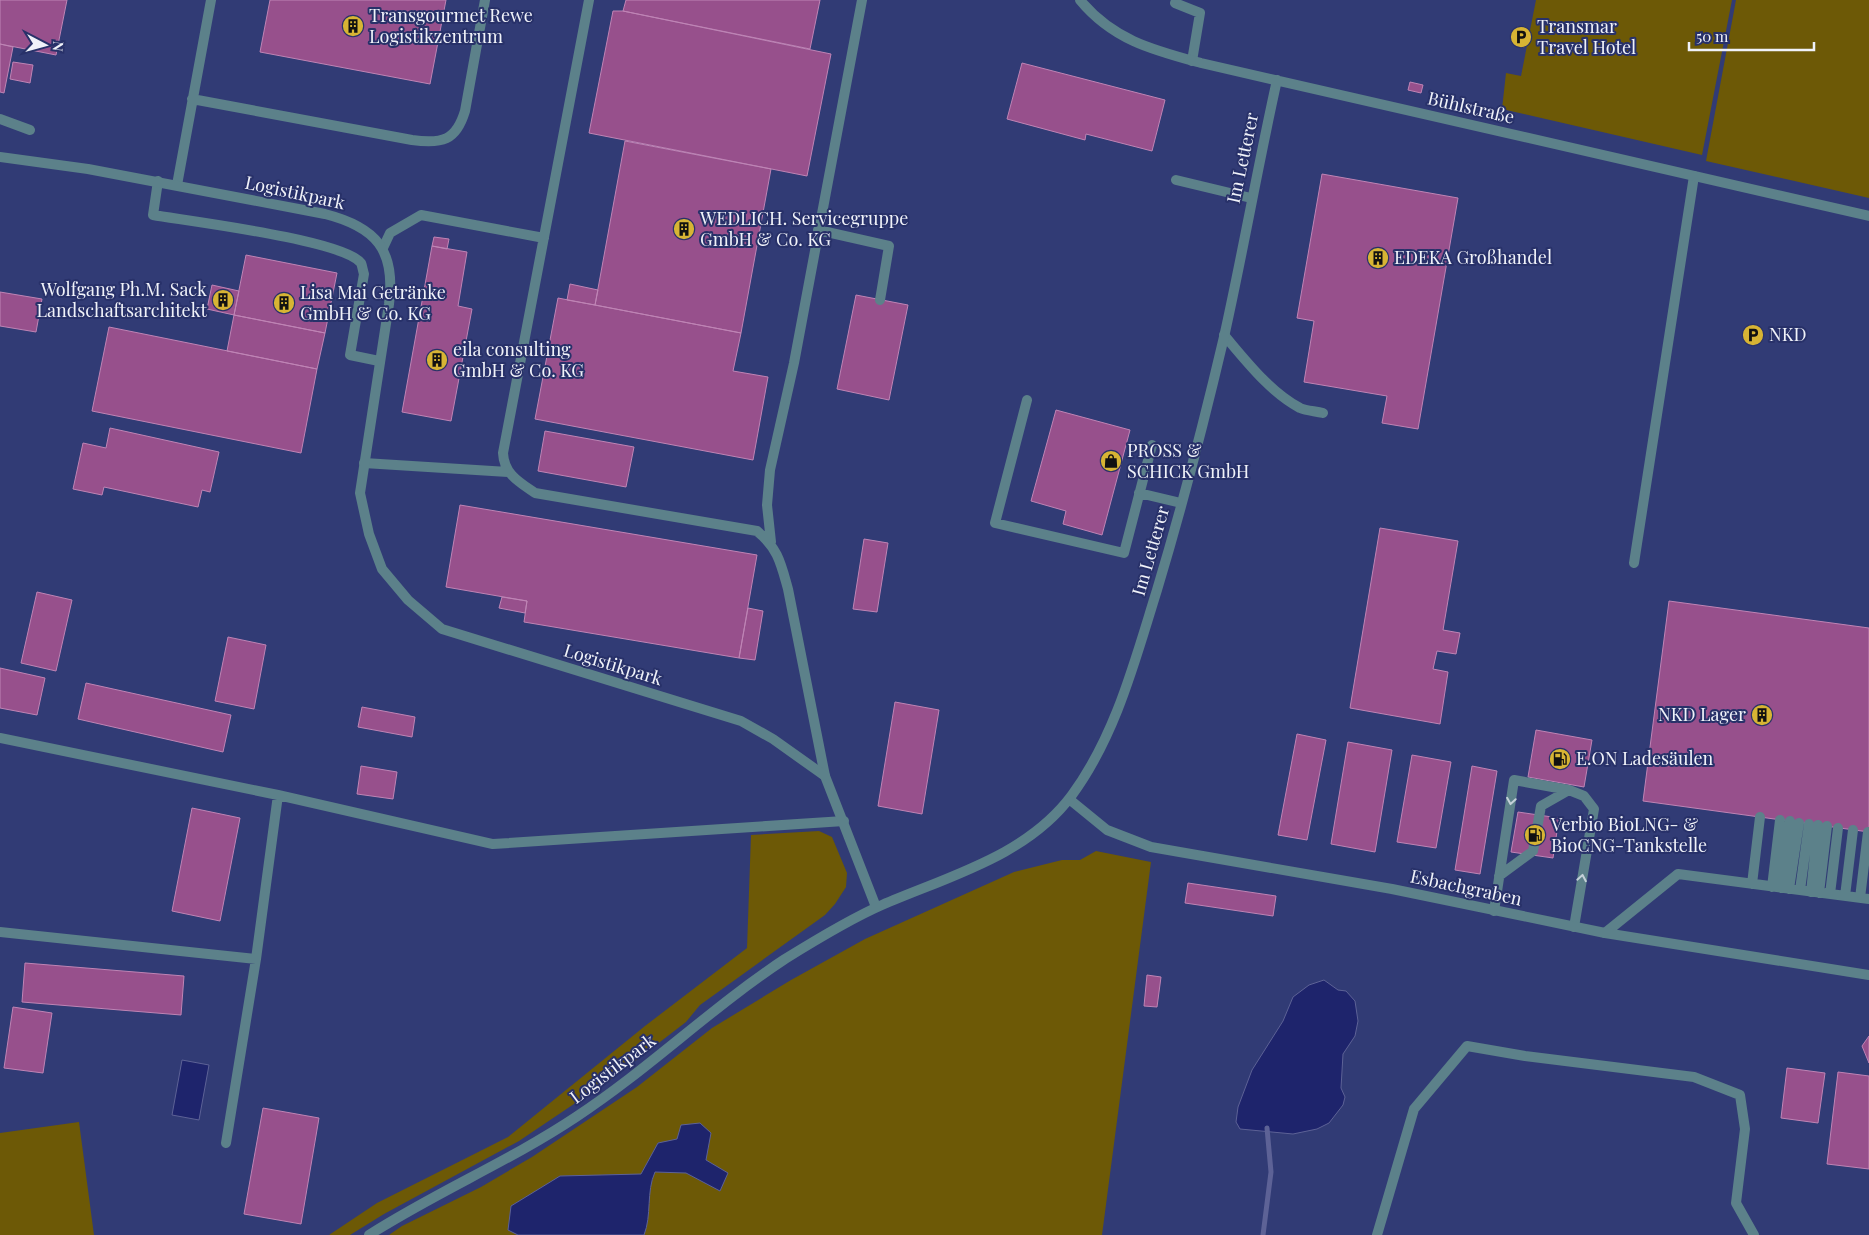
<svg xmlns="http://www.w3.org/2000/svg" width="1869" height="1235" font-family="'Playfair Display',serif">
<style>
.green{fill:#6d5906}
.water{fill:#1e246c;stroke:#5d6296}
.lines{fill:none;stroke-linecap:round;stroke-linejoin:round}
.stream{stroke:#5d6296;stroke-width:5}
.building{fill:#97508c;stroke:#bf84b5}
.lane{stroke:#5c818a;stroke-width:10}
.street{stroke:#5c818a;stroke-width:10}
.oneway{stroke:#c4d0d8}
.labels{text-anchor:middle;stroke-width:4;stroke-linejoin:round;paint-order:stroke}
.poi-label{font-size:18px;fill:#f0f2f9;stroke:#283169;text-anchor:start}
.street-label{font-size:18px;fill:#f0f2f9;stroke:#283169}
</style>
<rect width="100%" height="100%" fill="#313b75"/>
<!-- green -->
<path class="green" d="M1536,0H1732L1702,155L1502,109L1506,73L1521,76Z
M1736,0H1869V198L1706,161Z
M819,831L832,837L847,873L846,887L835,904L825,915L700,1005L686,1022L617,1075L519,1141L384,1214L350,1235H329L377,1203L508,1137L645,1026L747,948L751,835Z
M1096,851L1151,862L1102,1235H644C652,1215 646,1192 655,1172L686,1173L720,1191L706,1160L711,1133L658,1143L641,1174L560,1176L511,1206L508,1230L518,1235H389L402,1226L481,1187L532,1157L637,1087L712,1028L791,980L865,939L1014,872L1062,860H1080Z
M79,1122L94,1235H0V1133Z"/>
<!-- water -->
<path class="water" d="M1324,980L1338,990L1346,991L1355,1001L1358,1021L1355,1036L1343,1054L1341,1088L1345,1097L1343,1105L1329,1123L1317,1129L1293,1134L1240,1129L1236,1122L1238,1107L1252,1070L1283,1021L1293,997L1309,985Z
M182,1060L209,1065L199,1120L172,1115Z
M700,1123L711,1133L706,1160L728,1173L720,1191L686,1173L655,1172C646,1192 652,1215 644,1235H518L508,1230L511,1206L560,1176L641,1174L658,1143L677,1139L681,1125Z"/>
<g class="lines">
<!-- stream -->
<path class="stream" d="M1263,1235L1271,1172L1267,1128"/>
</g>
<!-- building -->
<path class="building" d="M0,0H67L56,55L0,44Z
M270,0H446L430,84L260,52Z
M626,0H820L810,49L623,11Z
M613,11H623L831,54L807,176L589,133Z
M0,44L13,47L4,93L0,92Z
M13,62L33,65L30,83L10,79Z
M1022,63L1165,100L1152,151L1086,134L1085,140L1007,119Z
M1410,82L1423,85L1421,93L1408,90Z
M625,141L771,169L741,333L595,305Z
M1322,174L1458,198L1418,429L1382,423L1387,396L1304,382L1314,321L1297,318Z
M434,237L449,239L447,249L432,246Z
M432,246L467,252L458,306L472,309L451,421L402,412Z
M246,255L337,273L325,333L234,315Z
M570,284L598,290L595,305L567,300Z
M212,285L239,291L234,315L207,309Z
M0,292L42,299L36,332L0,326Z
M856,295L908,305L889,400L837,389Z
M558,298L741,333L733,371L768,377L753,460L535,419Z
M234,315L325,333L317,369L227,351Z
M109,327L317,369L301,453L92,411Z
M1056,410L1130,430L1102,535L1063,524L1066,511L1031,501Z
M110,428L219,452L210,492L202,490L198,507L104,487L102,495L73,489L83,443L106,448Z
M545,431L634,447L626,487L538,471Z
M460,505L757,555L739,658L524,622L527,601L446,587Z
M1380,528L1458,541L1443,630L1460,633L1456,654L1437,651L1433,669L1448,672L1440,724L1350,708Z
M864,539L888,543L877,612L853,609Z
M37,592L72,600L56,671L21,663Z
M502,597L527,601L525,613L499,608Z
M1669,601L1869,628V832L1643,801Z
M748,608L763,611L755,660L739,658Z
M228,637L266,645L254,709L215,701Z
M0,668L45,678L37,715L0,708Z
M86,683L231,715L223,752L78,719Z
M895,702L939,710L922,814L878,806Z
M362,707L415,717L412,737L358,727Z
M1536,730L1592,740L1584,787L1528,777Z
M1297,734L1326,740L1307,840L1278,835Z
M1348,742L1392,750L1375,852L1331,844Z
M1412,755L1451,762L1436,848L1397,842Z
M361,766L397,772L393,799L357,794Z
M1472,766L1497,771L1480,874L1455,870Z
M192,808L240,818L220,921L172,911Z
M1518,812L1559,818L1553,858L1511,852Z
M1188,883L1276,896L1273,916L1185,903Z
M25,963L184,976L181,1015L22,1002Z
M1147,975L1161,977L1157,1007L1144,1006Z
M13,1007L52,1013L43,1073L4,1068Z
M1869,1036V1063L1862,1046Z
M1787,1068L1825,1073L1818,1123L1781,1118Z
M1838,1072L1869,1076V1169L1827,1164Z
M263,1108L319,1118L301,1224L244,1214Z"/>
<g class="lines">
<!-- lane -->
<path class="lane" d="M589,0L503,453C504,474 519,482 535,493L757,531C778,548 781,564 788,589L825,776
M1175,3L1200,13L1192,61
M192,99L412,140C442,144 456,141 465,111L485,0
M0,119L30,130
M1176,180L1251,198
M158,181L153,215C188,221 343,240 361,263C362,265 363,271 364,274L350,355L379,361
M177,185L211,0
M818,230L889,246L880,300
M383,248L390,233L421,215L544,238
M1224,335C1246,361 1270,392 1300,408C1307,411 1316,411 1323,413
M1027,400L995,523L1124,553L1152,445
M364,463L508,472
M1139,493L1181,503
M771,542L767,505L770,470L794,363L862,0
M1634,563L1694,176
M0,738L278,795L493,844L844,821
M1499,876L1533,851L1541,806L1569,790
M1752,884L1760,817
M1772,887L1780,820
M1781,888L1790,821
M1789,889L1799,823
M1800,890L1809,824
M1811,892L1818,825
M1819,893L1827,826
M1830,894L1838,828
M1845,896L1853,830
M1860,898L1868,832
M1494,911L1514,780L1569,790L1584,796L1594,809L1574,927
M0,932L256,959
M1605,933L1678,874L1869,899
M226,1143L256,959L278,795
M1377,1235L1414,1109L1467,1046L1525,1056L1694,1077L1740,1095L1745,1129L1736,1203L1754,1235"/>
<!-- street -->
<path class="street" d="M1080,0C1113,40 1153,50 1201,63L1869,216
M0,157L88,169L325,214C376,227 396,250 389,304L360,493L369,534L382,569L408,600L442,629L741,721L773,739L825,776L876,907
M1069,799L1107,830L1151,847L1392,889L1605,933L1869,975
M369,1235C436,1192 510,1161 576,1117C649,1069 712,1007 785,959C814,941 852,918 882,905C949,876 1027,856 1072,795C1116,735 1135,660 1157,590C1182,507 1204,422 1224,337C1243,252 1258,165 1277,80"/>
</g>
<!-- one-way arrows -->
<defs><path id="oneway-chevron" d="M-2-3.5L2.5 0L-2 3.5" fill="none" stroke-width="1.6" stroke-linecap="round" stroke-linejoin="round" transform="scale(1.25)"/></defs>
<g class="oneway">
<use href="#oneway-chevron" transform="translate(1511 801) rotate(99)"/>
<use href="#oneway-chevron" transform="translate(1582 878) rotate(-80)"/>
</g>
<!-- icons -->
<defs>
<g id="building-disc" transform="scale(1.125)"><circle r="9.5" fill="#d7b434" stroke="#283169"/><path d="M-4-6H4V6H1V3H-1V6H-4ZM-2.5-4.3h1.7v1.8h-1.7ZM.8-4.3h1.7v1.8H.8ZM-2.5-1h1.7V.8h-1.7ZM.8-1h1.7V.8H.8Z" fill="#111"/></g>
<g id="parking-disc" transform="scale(1.125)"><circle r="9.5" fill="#d7b434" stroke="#283169"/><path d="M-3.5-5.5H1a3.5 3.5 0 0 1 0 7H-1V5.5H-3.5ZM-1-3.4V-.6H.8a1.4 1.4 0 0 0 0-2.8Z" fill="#111"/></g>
<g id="shop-disc" transform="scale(1.125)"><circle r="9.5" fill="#d7b434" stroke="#283169"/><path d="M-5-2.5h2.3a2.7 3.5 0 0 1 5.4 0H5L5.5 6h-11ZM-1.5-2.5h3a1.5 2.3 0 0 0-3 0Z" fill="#111"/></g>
<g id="fuel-disc" transform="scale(1.125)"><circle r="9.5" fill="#d7b434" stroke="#283169"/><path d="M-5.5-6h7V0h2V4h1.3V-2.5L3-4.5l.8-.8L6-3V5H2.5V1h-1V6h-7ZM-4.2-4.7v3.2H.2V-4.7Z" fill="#111"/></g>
</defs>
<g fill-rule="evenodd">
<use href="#building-disc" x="353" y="26"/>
<use href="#parking-disc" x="1521" y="37"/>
<use href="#building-disc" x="684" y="229"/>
<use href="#building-disc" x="1378" y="258"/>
<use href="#building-disc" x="223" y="300"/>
<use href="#building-disc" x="284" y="303"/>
<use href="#parking-disc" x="1753" y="335"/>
<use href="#building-disc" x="437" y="360"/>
<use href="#shop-disc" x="1111" y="461"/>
<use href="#building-disc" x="1762" y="715"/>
<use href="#fuel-disc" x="1560" y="759"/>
<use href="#fuel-disc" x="1535" y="835"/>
</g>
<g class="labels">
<!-- poi labels -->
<g class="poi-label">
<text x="369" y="22">Transgourmet Rewe<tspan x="369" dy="21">Logistikzentrum</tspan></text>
<text x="1537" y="33">Transmar<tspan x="1537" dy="21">Travel Hotel</tspan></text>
<text x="700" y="225">WEDLICH. Servicegruppe<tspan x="700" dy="21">GmbH &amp; Co. KG</tspan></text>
<text x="1394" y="264">EDEKA Großhandel</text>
<text x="207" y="296" text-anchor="end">Wolfgang Ph.M. Sack<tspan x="207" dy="21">Landschaftsarchitekt</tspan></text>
<text x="300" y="299">Lisa Mai Getränke<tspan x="300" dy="21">GmbH &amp; Co. KG</tspan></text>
<text x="1769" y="341">NKD</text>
<text x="453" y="356">eila consulting<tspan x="453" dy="21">GmbH &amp; Co. KG</tspan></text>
<text x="1127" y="457">PROSS &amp;<tspan x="1127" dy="21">SCHICK GmbH</tspan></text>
<text x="1746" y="721" text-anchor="end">NKD Lager</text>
<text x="1576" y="765">E.ON Ladesäulen</text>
<text x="1551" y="831">Verbio BioLNG- &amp;<tspan x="1551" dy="21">BioCNG-Tankstelle</tspan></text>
</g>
<!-- street labels -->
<g class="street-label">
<text transform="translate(1471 108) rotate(13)" y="6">Bühlstraße</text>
<text transform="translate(1243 158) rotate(-78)" y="6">Im Letterer</text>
<text transform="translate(295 193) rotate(12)" y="6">Logistikpark</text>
<text transform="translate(1151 551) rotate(-74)" y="6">Im Letterer</text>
<text transform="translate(613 665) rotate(17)" y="6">Logistikpark</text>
<text transform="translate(1466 888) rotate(12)" y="6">Esbachgraben</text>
<text transform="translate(613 1069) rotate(-37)" y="6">Logistikpark</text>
</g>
</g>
<!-- north arrow -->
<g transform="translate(45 45) rotate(96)" stroke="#283169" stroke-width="4" paint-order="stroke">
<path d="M0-4L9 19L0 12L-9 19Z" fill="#f0f2f9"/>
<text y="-8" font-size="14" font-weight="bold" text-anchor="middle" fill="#f0f2f9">N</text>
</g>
<!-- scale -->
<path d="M1689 42v8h125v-8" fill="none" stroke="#f0f2f9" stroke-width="2.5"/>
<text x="1696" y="42" font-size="15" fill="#f0f2f9" stroke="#283169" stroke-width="4" paint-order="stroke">50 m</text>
</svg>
